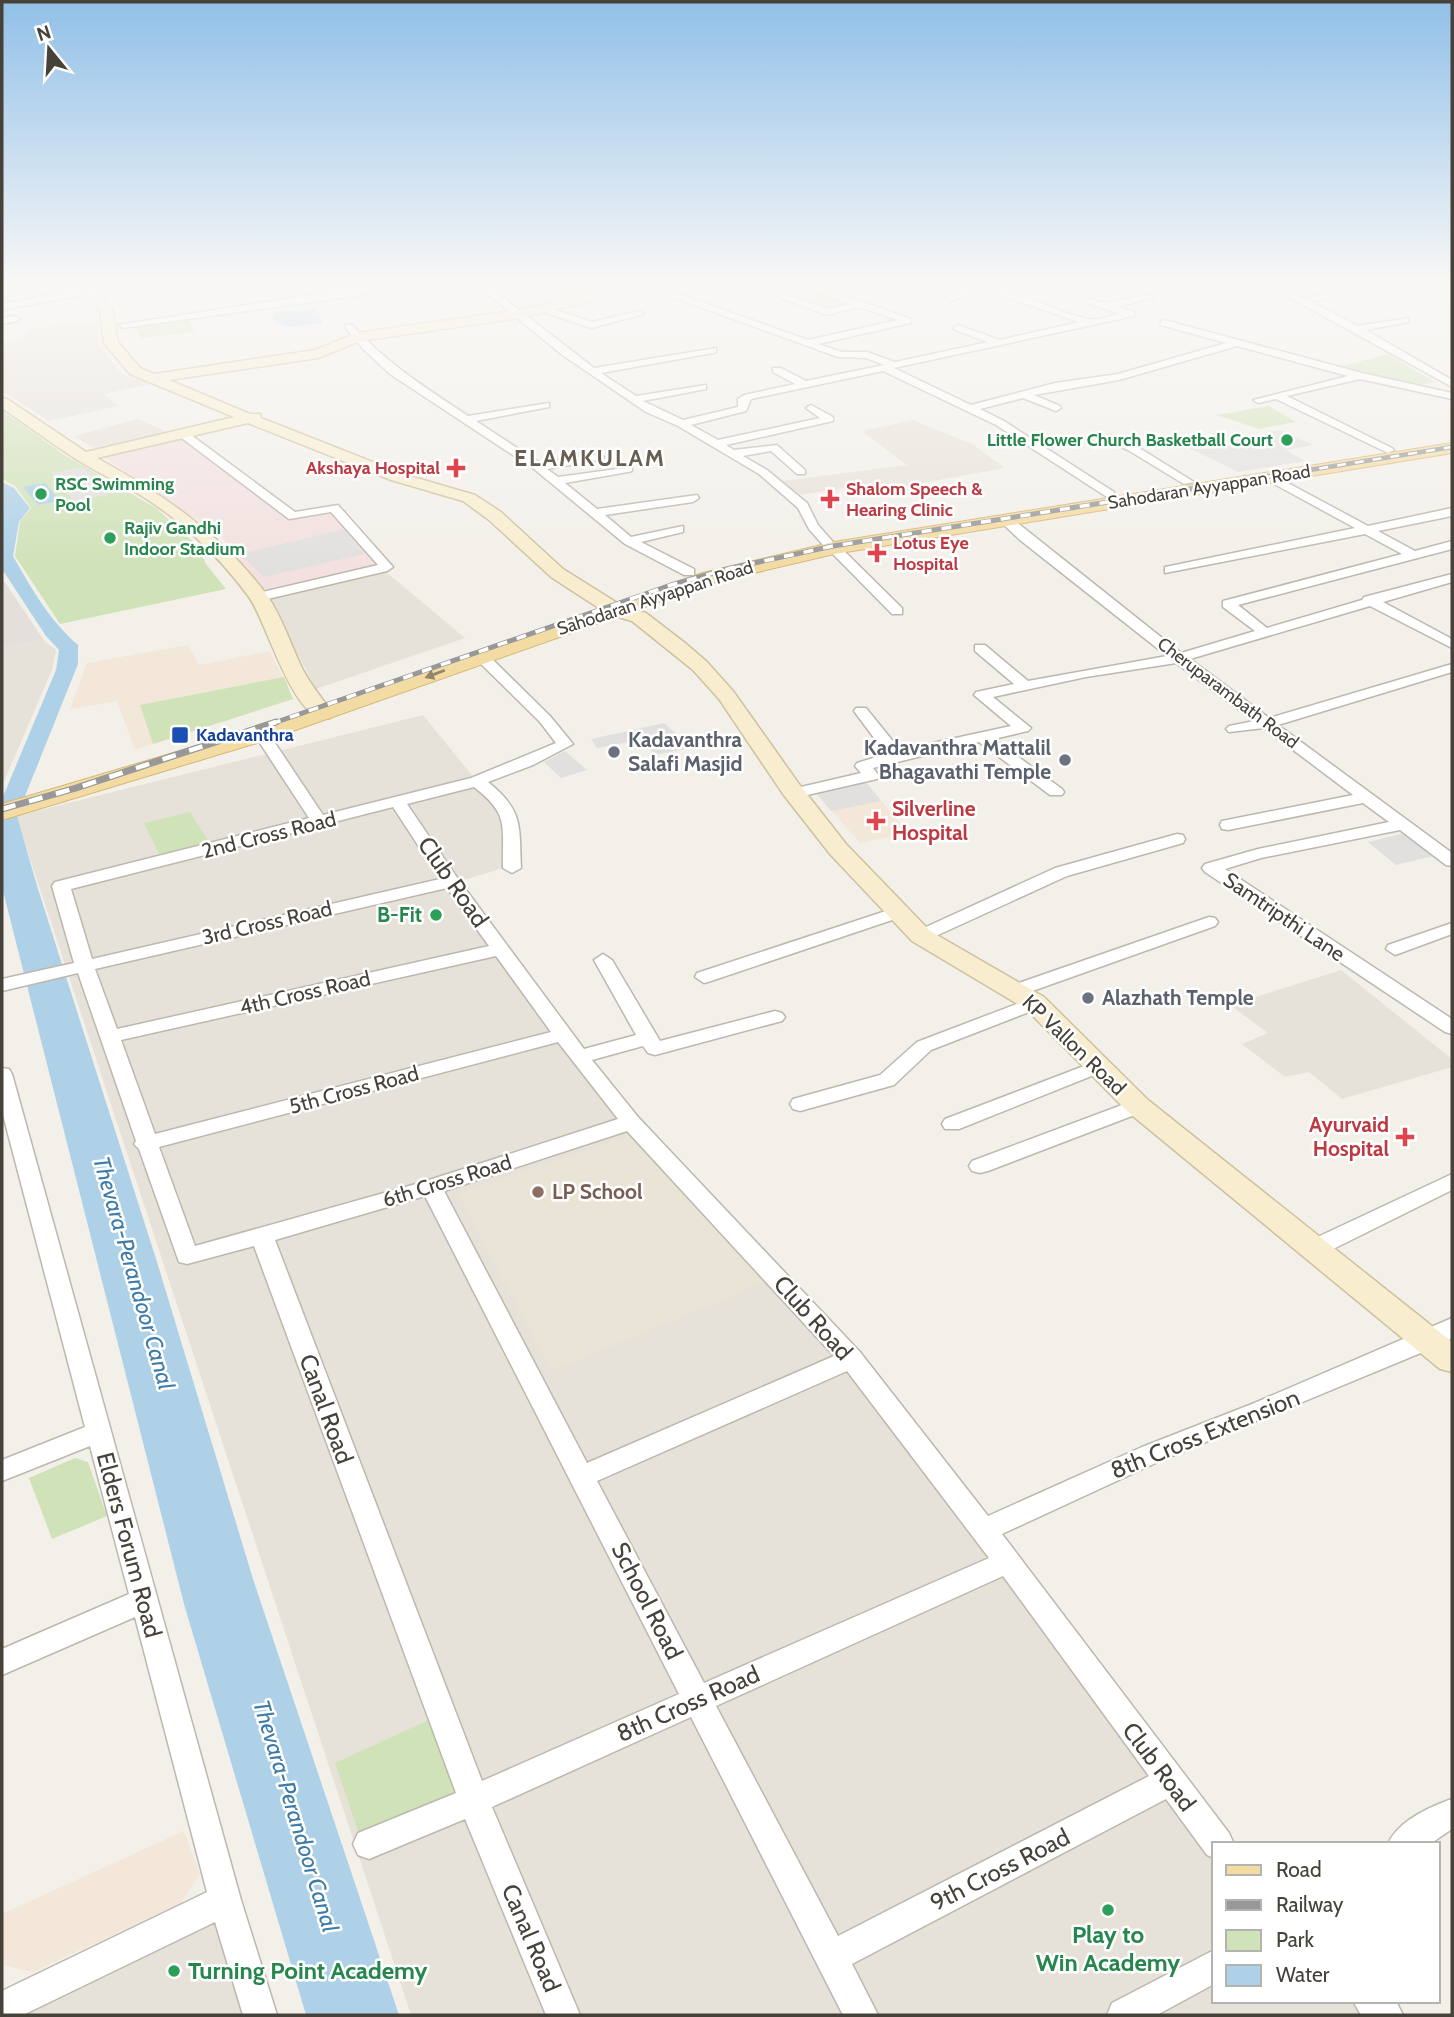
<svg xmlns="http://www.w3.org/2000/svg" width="1454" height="2017" font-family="Cabin,sans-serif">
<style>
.residential{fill:#e6e2d9}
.commercial{fill:#f2e7d8}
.industrial{fill:#e3dfdb}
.education{fill:#eae4d6}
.medical{fill:#f2e1df}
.green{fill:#d0e2b8}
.parking{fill:#e2e0de}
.water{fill:#aed1e8}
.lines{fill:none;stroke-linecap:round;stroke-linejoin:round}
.street-casing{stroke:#bdb8ae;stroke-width:3}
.secondary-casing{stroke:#cdc19f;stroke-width:3}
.primary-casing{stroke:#d6b875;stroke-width:2}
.street{fill:#fff;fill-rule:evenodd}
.secondary{fill:#f8eecf;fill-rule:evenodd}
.primary{fill:#f3dba4;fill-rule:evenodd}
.rail-far2-casing{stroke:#989898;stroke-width:4.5}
.rail-far1-casing{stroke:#989898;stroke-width:5}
.rail-casing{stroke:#989898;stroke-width:7}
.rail-far2{stroke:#fff;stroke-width:2.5;stroke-dasharray:9;stroke-linecap:butt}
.rail-far1{stroke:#fff;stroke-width:3.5;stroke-dasharray:10;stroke-linecap:butt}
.rail{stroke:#fff;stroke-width:4.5;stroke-dasharray:14;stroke-linecap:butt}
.oneway{fill:#948669}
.leisure-dot{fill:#2e9e5b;stroke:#fff;stroke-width:2.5}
.health-dot{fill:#e0444e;stroke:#fff;stroke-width:2.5}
.transit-dot{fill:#1a4fb4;stroke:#fff;stroke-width:2.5}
.worship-dot{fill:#6b7280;stroke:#fff;stroke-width:2.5}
.education-dot{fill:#8d6e63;stroke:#fff;stroke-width:2.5}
.labels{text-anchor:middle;stroke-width:5;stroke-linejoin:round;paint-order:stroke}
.far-leisure-label{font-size:18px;font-weight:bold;fill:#27864d;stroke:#fff;text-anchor:start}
.far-health-label{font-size:18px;font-weight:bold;fill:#be3a42;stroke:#fff;text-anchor:start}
.far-street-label{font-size:18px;fill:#464139;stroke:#fff}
.far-transit-label{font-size:18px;font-weight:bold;fill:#164399;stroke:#fff;text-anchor:start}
.worship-label{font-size:21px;font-weight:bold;fill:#5b616d;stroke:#fff;text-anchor:start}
.health-label{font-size:21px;font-weight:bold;fill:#be3a42;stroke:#fff;text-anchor:start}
.street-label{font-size:21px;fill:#464139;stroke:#fff}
.leisure-label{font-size:21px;font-weight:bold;fill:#27864d;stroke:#fff;text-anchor:end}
.education-label{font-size:21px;font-weight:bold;fill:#785e54;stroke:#fff;text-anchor:start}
.far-district-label{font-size:23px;font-weight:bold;letter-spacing:2px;fill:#685e51;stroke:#fff}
.water-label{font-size:23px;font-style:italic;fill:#3e7ba6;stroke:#fff}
.near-street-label{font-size:24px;fill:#464139;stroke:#fff}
.near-leisure-label{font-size:24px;font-weight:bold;fill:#27864d;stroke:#fff}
</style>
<rect width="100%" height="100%" fill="#f3f0ea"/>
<!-- residential -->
<path class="residential" d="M522,286L554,289L581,299L536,309L509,301L495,291Z
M99,321L98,344L122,374L150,384L104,394L119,406L49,421L2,391V343L27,338L25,330Z
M138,419L167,432L94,448L74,436Z
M913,420L972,444L1005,468L861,494L851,487L799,495L782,481L907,465L862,431Z
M386,572L465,638L316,689L268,597Z
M43,640L56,650L52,670L2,786V647Z
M423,715L475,779L504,821L509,866L458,882L567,1033L860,1367L1214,1844V2001H1362L1377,2015H411L16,816Z
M1341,970L1452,1059V1067L1342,1099L1309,1072L1285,1077L1242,1044L1268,1033L1230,1005Z
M219,1912L247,2015H8Z"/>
<!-- commercial -->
<path class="commercial" d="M188,645L199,665L270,651L293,699L135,750L117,701L70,709L87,663Z
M866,782L908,833L860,843L815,792Z
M184,1831L200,1874L181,1903L33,1972L5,1966L2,1948V1914Z"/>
<!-- industrial -->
<path class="industrial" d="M2,578L43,639V640L2,647Z"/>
<!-- education -->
<path class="education" d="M628,1136L766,1282L551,1371L458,1193Z"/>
<!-- medical -->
<path class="medical" d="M180,438L291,519L331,510L377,567L267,593L220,535L103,457Z"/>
<!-- green -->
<path class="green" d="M780,286H800L852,304L828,310L770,289Z
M189,321L194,332L141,338L136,326Z
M1387,354L1435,382L1411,386L1336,368Z
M1269,406L1296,422L1259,429L1217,415Z
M3,411L66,456L156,508L198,546L206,564L226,589L60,624L15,556L20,522L31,508L16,487L2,479Z
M284,677L293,699L153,744L140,705Z
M190,812L209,842L159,854L144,823Z
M75,1458L88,1462L107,1516L52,1539L29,1478Z
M433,1718L460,1793L359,1834L335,1763Z"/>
<!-- parking -->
<path class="parking" d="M1281,430L1313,445L1286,450L1305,461L1238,472L1189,448L1174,449L1152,437L1169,435L1206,449L1265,441L1267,432Z
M81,467L123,492L74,501L52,473Z
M344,529L364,554L264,577L240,554Z
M664,723L682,739L704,736L709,744L656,755L640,740L597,748L591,739Z
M565,751L587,770L561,778L544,762Z
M866,782L881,801L831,811L815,792Z
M1405,833L1434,856L1396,865L1368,842Z"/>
<!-- water -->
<path class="water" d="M317,308L322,323C306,324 284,332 272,318L276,312Z
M2,482L14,488L30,508L19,522L13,556C31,588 50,621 78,645V664L17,816L38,889L157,1262L253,1579L399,2015H306L184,1604L2,887V799L56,670L59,650L46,636L2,569Z
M45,483L60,501L38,505L23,487Z"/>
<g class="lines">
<!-- street casing -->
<g class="street-casing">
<path id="street" d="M101,286H125L98,291L97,289Z
M369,286H384L357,296L123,328L118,325Z
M478,286H488L594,368L716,348V352L713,353L601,373L636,396L706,385V389L643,401L683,420L738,407V399L744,395L795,384L773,372V368H781L806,381L884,365L866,358L838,357L642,286H656L808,340L898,320L859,307L827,315L758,289L778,286L771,289L828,309L850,304L804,286H818L911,319V323L818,344L842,352H867L895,362L988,342L955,330L953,328L958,325L999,340L1079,322L979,288L953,301L945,299C988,265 1043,311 1088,319C1097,321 1110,316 1120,314L1083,302V298L1106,303L1148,295L1153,298L1117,307L1134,312V316L894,368L971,405L1055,383L1118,374L1226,343L1161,325V321L1164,320L1362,373L1452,393V399L1360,379L1287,396L1392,448L1394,450L1388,453L1276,399L1258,403L1253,400L1348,376L1237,346L1119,380L1034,395L1060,406L1061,408L1056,411L1023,398L980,409L1004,421L1114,492V498L1110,499L996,425L883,371L751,399L746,411L691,425L718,440L820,418L806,408L811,405L833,417V421L726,445L734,450L777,445L805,470V474H797L771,451L743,456L767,470L807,503L818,525L833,542L827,546L823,545L809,529L798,508L759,474L678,426L646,412L561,354Z
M869,286H880L873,290Z
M1068,286H1077V287L1073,290Z
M1269,286H1281L1358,326L1408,318V322L1366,330L1452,380V387Z
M1351,286H1368L1313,301L1308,298Z
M88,288L92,291L91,293L2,310V304Z
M544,306L592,322L639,311L644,314L591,328L541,311V307Z
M15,316L20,319L18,321L2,324V318Z
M346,325H352C386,363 426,388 468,416L549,403V407L476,421L540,463L598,454L604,457L598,460L547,469L558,477L632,467V471L628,472L565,483L597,509L697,495L699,498L693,502L605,515L631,537L683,526V532L641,542L694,569V575H684L625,544L534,469L390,374L365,351L346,329Z
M179,432H187L295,512L338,505L393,567L387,571L259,601L254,600V594L378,565L331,512L289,519L179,436Z
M1109,435L1136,446L1194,482L1184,484L1128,450L1105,440L1103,438Z
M1267,476H1275L1368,526L1452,508V516L1378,531L1415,551L1452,541V549L1238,605L1267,628L1362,600L1364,597L1452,574V582L1383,602L1452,639V648L1370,606L1190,659L1269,718L1452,664V672L1278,725L1452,853V866L1446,865L1400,830L1261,858L1225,869L1452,1019V1034L1445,1032L1205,872L1202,868L1205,864L1258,849L1389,822L1363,803L1228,830L1222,829L1220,825L1222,821L1353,795L1264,728L1229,732L1226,729L1229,726L1254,721L1176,663L1086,677L993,697L1031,728L1028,731L994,739L1062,789L1064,792L1062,795H1050L979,742L873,768L879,776L877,779L794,798L786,793L788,790L861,773L855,766L857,763L886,754L854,711L856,708H866L900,750L1011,726L974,695L976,692L1014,684L975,651V645H985L1028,681L1167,656L1020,540L1002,523V517H1010L1181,653L1255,631L1223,607V601L1402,554L1365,534L1165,573V567L1170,566L1355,528L1267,480Z
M834,544L838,545L902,608V614H892L830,551V545Z
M482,653L487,654L550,716L573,744L533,765L488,782C524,811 519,826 521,868L512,873L503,868C502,825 510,815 474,787L407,804L458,879L584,1049L636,1035L594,960L603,954L612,960L660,1041L775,1011L782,1013L785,1017L782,1021L655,1055L648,1053L643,1046L592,1060L638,1117L860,1352L988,1516L1142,1447L1252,1404L1452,1318V1338L1435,1347L1160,1461L1002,1534L1229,1833L1234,1844H1214V1858L1207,1855L1166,1799L852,1964L878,2015H843L691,1717L492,1807L580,2015H546L465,1819L369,1859L358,1855L353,1844L358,1833L456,1793L254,1246L187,1264L179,1262L139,1149L134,1144L136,1141L78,973L2,991V979L74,963L52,886L55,882L309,818L254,734L257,731H267L323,815L471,778L556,743L540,722L477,660V654ZM393,807L440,879L92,959L71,889ZM447,888L489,946L117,1029L95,969ZM496,956L551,1032L155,1134L121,1040ZM558,1042L618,1119L423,1182L195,1246L159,1147ZM627,1131L834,1356L587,1463L444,1191ZM425,1196L679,1694L482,1781L275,1240ZM847,1371L989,1558L704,1683L597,1481ZM1003,1576L1149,1776L838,1936L716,1706Z
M1177,834L1183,835L1185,839L1183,843L1067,876L927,940H915L912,936L915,932L1055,868Z
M898,907L907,912L904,916L711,981L704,983L695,977L697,973Z
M1209,917L1215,918L1218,922L1215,926L1024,994L1017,996L1008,990L1010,986Z
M1452,923V934L1395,955L1386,949L1388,945Z
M1035,997L1045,1003L1042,1007L931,1050L894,1085L800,1111L793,1109L790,1104L793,1099L880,1075L917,1042Z
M1097,1061L1104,1063L1107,1067L1104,1071L959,1129H945L942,1124L945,1119Z
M2,1068L9,1069L12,1074L241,1900L277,2015H243L215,1922L23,2015H2V1991L207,1892L135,1617L2,1675V1649L129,1594L90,1446L2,1481V1460L85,1427L2,1111Z
M1138,1099L1145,1101L1148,1106L1145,1111L988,1171L980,1173L972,1171L969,1166L972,1161Z
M1452,1174V1190L1323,1254L1315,1256L1307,1254L1304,1248L1307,1242Z
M1452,1799V1829L1430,1844H1388C1398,1821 1429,1807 1452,1799Z
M1214,1950V1984L1157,2015H1107L1112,2003Z
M1353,2001H1396L1403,2015H1361Z"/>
</g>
<!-- secondary casing -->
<g class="secondary-casing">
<path id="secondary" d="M76,286H89L112,309L118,342L140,368L154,374L315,350L357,333L519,310L631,286H656L519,318L360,341L318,358L169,380L250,414H260L261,418L403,474L475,495L501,512L563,569L622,606L646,613L685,643L707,662L733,691L799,784L846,844L930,931L1044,997L1148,1100L1452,1342V1372L1440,1369L1128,1112L1026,1009L912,941L830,854L783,794L719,699L693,670L632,621L608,614L551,577L489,520L463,501L391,480L248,423L97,458C161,493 222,534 266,594C282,616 291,646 303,670C312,687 323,699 333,714L330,718C294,727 267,621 249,597C220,557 179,518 137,493C117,481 96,472 76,459C51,443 27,425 2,408V398L7,399L86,452L234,417L130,374L104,343L100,310Z"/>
</g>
<!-- primary casing -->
<g class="primary-casing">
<path id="primary" d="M1452,443V453L834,554L716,582L270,739L2,820V804L254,729L703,573L834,542Z"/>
</g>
<!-- street -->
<use href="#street" class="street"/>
<!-- secondary -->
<use href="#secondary" class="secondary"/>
<!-- primary -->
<use href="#primary" class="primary"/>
<!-- rail-far2 casing -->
<g class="rail-far2-casing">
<path id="rail-far2" d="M1266,477L1452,447"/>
</g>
<!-- rail-far1 casing -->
<g class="rail-far1-casing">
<path id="rail-far1" d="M271,724L671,585L731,568L833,546L1277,475"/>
</g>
<!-- rail casing -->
<g class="rail-casing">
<path id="rail" d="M2,809L76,788L276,722"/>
</g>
<!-- rail-far2 -->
<use href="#rail-far2" class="rail-far2"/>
<!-- rail-far1 -->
<use href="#rail-far1" class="rail-far1"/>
<!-- rail -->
<use href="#rail" class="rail"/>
</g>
<!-- one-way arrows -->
<defs><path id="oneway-solid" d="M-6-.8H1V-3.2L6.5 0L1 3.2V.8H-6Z" transform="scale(1.75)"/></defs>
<use class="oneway" href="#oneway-solid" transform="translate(435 674) rotate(159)"/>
<!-- sky -->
<linearGradient id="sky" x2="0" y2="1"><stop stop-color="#91c0e8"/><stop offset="0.5" stop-color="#faf8f6"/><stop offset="1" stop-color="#faf8f6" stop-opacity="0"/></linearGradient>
<rect width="1454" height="569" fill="url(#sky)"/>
<!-- markers -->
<g class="leisure-dot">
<circle cx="1287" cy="440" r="7"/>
<circle cx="41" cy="494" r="7"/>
<circle cx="110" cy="538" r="7"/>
<circle cx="436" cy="915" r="7"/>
<circle cx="1108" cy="1910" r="7"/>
<circle cx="174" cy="1971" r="7"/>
</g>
<g class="health-dot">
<path d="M452.5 457.5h7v7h7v7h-7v7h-7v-7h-7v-7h7z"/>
<path d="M826.5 488.5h7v7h7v7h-7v7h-7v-7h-7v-7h7z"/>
<path d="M873.5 542.5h7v7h7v7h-7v7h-7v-7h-7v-7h7z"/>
<path d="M872.5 810.5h7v7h7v7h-7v7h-7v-7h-7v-7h7z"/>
<path d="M1401.5 1126.5h7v7h7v7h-7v7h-7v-7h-7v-7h7z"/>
</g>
<rect class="transit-dot" x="171" y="726" width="18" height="18" rx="3.5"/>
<g class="worship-dot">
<circle cx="614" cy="752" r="7"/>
<circle cx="1065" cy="760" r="7"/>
<circle cx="1088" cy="998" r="7"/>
</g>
<circle class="education-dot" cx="538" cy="1192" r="7"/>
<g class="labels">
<!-- far-leisure labels -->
<g class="far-leisure-label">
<text x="1273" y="446" text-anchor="end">Little Flower Church Basketball Court</text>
<text x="55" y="490">RSC Swimming<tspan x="55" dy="21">Pool</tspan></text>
<text x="124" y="534">Rajiv Gandhi<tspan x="124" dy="21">Indoor Stadium</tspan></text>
</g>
<!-- far-health labels -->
<g class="far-health-label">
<text x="440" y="474" text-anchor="end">Akshaya Hospital</text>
<text x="846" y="495">Shalom Speech &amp;<tspan x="846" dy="21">Hearing Clinic</tspan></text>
<text x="893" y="549">Lotus Eye<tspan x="893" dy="21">Hospital</tspan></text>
</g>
<!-- far-street labels -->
<g class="far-street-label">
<text transform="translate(1209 487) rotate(-9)" y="6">Sahodaran Ayyappan Road</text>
<text transform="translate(655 598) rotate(-18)" y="6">Sahodaran Ayyappan Road</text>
<text transform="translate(1228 693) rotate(37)" y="6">Cheruparambath Road</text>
</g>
<!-- far-transit labels -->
<g class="far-transit-label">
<text x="196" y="741">Kadavanthra</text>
</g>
<!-- worship labels -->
<g class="worship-label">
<text x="628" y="747">Kadavanthra<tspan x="628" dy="24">Salafi Masjid</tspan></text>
<text x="1051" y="755" text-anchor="end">Kadavanthra Mattalil<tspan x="1051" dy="24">Bhagavathi Temple</tspan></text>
<text x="1102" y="1005">Alazhath Temple</text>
</g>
<!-- health labels -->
<g class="health-label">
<text x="892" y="816">Silverline<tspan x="892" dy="24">Hospital</tspan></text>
<text x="1389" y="1132" text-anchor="end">Ayurvaid<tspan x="1389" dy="24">Hospital</tspan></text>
</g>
<!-- street labels -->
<g class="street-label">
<text transform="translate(269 835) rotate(-14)" y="7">2nd Cross Road</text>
<text transform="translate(1284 917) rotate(34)" y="7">Samtripthi Lane</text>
<text transform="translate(267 923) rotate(-13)" y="7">3rd Cross Road</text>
<text transform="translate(305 993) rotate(-13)" y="7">4th Cross Road</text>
<text transform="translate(1074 1045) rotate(44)" y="7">KP Vallon Road</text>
<text transform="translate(354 1090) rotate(-15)" y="7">5th Cross Road</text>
<text transform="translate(447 1181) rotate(-17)" y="7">6th Cross Road</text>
</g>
<!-- leisure labels -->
<g class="leisure-label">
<text x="422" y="922">B-Fit</text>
</g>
<!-- education labels -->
<g class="education-label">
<text x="552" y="1199">LP School</text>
</g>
<!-- far-district labels -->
<g class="far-district-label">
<text x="590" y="466">ELAMKULAM</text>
</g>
<!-- water labels -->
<g class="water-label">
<text transform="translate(134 1273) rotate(74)" y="8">Thevara-Perandoor Canal</text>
<text transform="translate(296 1816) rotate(73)" y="8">Thevara-Perandoor Canal</text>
</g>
<!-- near-street labels -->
<g class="near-street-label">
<text transform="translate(453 882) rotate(55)" y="8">Club Road</text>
<text transform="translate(813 1318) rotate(48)" y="8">Club Road</text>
<text transform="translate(326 1409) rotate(70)" y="8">Canal Road</text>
<text transform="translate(1205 1434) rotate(-22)" y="8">8th Cross Extension</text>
<text transform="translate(129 1545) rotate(75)" y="8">Elders Forum Road</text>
<text transform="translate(647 1601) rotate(63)" y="8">School Road</text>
<text transform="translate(688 1704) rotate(-24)" y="8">8th Cross Road</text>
<text transform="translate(1159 1767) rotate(53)" y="8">Club Road</text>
<text transform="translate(1000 1870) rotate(-27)" y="8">9th Cross Road</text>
<text transform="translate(531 1938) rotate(67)" y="8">Canal Road</text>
</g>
<!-- near-leisure labels -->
<g class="near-leisure-label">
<text x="1108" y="1943">Play to<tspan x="1108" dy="28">Win Academy</tspan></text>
<text x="188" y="1979" text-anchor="start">Turning Point Academy</text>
</g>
</g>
<!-- border -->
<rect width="1454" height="2017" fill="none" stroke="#464139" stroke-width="7"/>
<!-- legend -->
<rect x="1212" y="1842" width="228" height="161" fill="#ffffff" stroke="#b5b3b0" stroke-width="2"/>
<rect x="1226" y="1865" width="35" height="10" fill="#f3dba4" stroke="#b5b3b0" stroke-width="2"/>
<text x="1276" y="1877" font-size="21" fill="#464139">Road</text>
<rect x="1226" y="1900" width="35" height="10" fill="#989898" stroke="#b5b3b0" stroke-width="2"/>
<text x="1276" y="1912" font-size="21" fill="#464139">Railway</text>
<rect x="1226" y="1930" width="35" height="21" fill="#d0e2b8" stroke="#b5b3b0" stroke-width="2"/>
<text x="1276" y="1947" font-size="21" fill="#464139">Park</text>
<rect x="1226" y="1965" width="35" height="21" fill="#aed1e8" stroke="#b5b3b0" stroke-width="2"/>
<text x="1276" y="1982" font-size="21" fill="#464139">Water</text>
<!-- north arrow -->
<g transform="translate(49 49) rotate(342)" stroke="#ffffff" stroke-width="5" paint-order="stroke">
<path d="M0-5L12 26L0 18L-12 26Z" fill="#464139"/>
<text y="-10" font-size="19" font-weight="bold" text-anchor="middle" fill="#464139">N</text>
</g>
</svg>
